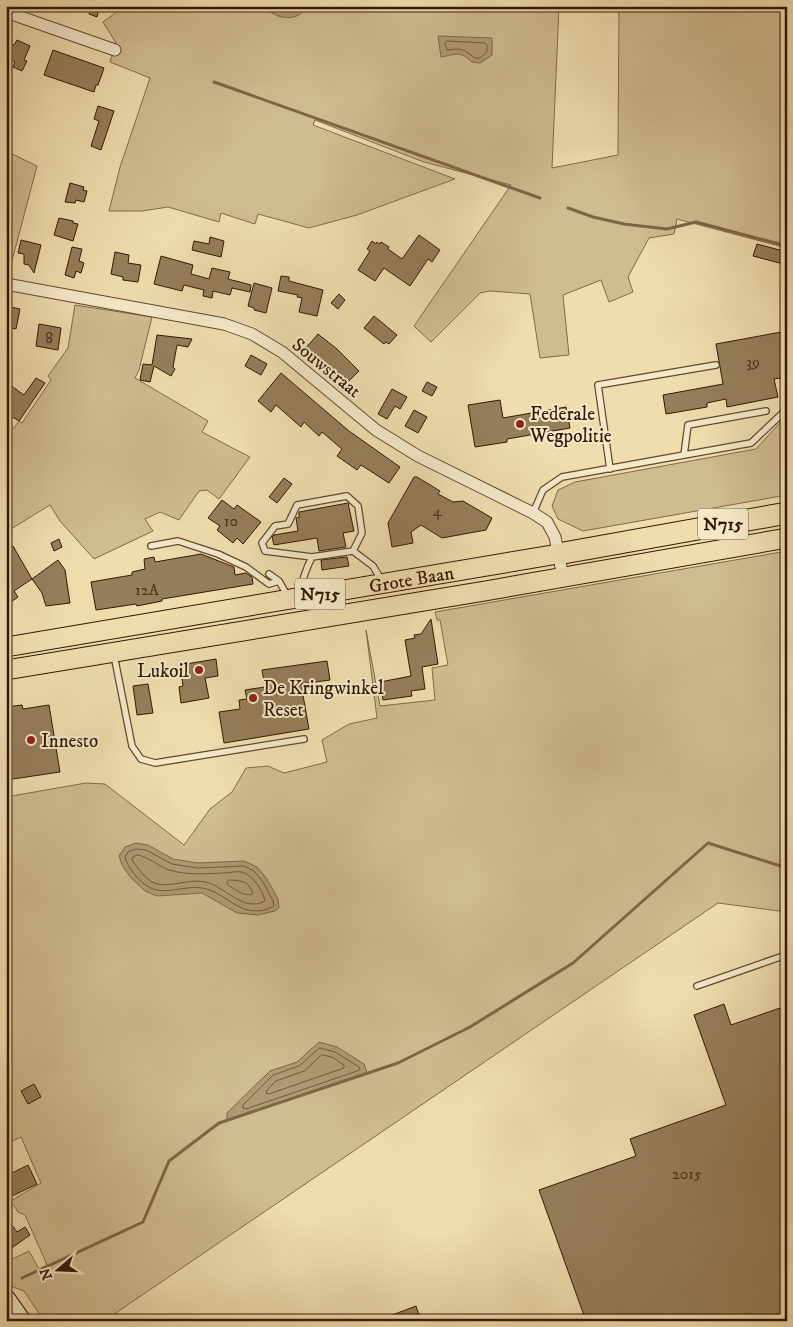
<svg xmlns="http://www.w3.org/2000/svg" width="793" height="1327" font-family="'IM FELL DW Pica',serif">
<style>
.green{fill:#cfbc90;stroke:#816a48}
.water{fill:#af9a73;stroke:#7d6645}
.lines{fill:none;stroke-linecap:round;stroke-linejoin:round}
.shore{stroke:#71593a;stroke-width:1}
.stream{stroke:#7d6645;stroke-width:3}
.building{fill:#957e5a;stroke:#331800}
.lane-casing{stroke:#62492c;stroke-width:8}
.street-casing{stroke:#62492c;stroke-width:13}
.secondary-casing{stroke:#331800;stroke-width:18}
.primary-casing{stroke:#331800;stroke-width:21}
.highway-casing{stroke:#331800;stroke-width:23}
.lane{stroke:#f5e9ca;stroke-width:5.5}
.street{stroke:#f5e9ca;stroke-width:11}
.secondary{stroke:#f5e9ca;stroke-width:16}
.primary{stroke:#efddae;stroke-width:19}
.highway{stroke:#efddae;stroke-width:21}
.poi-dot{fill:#8f2418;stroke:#f5e9ca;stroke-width:2}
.labels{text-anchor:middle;stroke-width:4;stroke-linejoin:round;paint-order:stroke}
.number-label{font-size:16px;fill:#4c3216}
.shield{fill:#f5e9ca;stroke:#6d573d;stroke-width:1}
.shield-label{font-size:18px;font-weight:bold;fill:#331800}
.street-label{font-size:19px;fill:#331800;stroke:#f5e9ca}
.poi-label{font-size:19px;fill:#331800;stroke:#f5e9ca;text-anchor:start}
</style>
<rect width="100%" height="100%" fill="#efddae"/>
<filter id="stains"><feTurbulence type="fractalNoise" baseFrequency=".004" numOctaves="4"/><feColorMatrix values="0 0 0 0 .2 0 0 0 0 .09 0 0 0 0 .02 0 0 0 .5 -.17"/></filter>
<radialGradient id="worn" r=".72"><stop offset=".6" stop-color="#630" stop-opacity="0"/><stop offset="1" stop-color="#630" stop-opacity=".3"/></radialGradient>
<!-- green -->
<path class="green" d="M125,6H259L280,17L305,10L308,6H559L552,168L618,155L619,6H787V248L677,219L674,234L649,238L628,277L633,292L609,302L601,280L563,295L569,355L540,358L530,294L490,291L480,293L431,342L414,326L511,185L424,162L315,120L313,125L455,179L357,215L309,228L258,214L255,224L221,213L219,222L168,207L142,211H109L120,167L150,78L110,62L116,43L103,22Z
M6,151L37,166L8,276H6Z
M75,305L152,317L139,370L135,378L208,421L202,432L250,457L219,499L207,490L199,491L179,520L160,512L145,519L153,531L94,559L60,521L50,505L6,532V438L19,421L22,423L51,380L48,376L68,348Z
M787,415V495L583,531L558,519L552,506L558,490L575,482L756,449Z
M787,551V912L718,903L104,1321H44L24,1291L13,1287L6,1275V1262L29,1251L39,1269L47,1265L25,1215L18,1212L11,1201L41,1183L21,1137L6,1144V979L11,976L6,959V797L86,783L105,784L184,845L210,809L232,792L246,768L268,766L284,773L327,762L322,740L349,724L377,718L366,630L380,706L435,700L432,668L448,665L440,620H437L435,612Z"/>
<!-- water -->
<path class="water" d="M259,6H308C293,27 276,15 259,6Z
M438,36L492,38V55L480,63L472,62C460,51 457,54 441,57Z
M136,843L148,845L173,859L198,863L244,861L257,867L267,879L278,899L279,908L275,911L258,915L237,913L202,893L157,896L145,891L131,878L122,865L119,856L125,847Z
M319,1042L337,1047L364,1064L367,1073L227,1120V1113L270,1071L297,1062Z"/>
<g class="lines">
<!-- shore -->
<path class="shore" d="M447,41L485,43L487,45V52L480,58H475C463,49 463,48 447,50L445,44Z
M137,849L146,850L172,864L198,868L244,866L254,871L263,882L273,901L274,906C242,923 226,891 202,888C185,885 165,896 149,887C139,882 128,868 125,857L128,852Z
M138,855C149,857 158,866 169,870C186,875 205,874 223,873C229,873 236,871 242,872C253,875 263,891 265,901C243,913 225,886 205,882C189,878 169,889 154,883C145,879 138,868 132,860L133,857Z
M229,880C241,880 250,882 253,894C244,897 236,890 228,885L227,882Z
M320,1048L335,1052L359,1067L360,1070L246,1109L243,1108V1105L273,1075L299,1066Z
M322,1055L332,1057L344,1065V1068L269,1094L266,1093L267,1090L276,1081L304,1071Z"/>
<!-- stream -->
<path class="stream" d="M214,82L540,198
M568,208L593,217L624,224L667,229L696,222L787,246
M22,1278L143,1222L169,1161L219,1123L398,1063L470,1027L573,963L708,843L787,868"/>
</g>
<!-- building -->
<path class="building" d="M91,6H100L97,17L89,14Z
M17,40L30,46L24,60L27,61L22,71L13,67L15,62L6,58V42L14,45Z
M53,50L104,68L98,85H96L94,92L44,75Z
M98,106L114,111L101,150L91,146L99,121L94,119Z
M70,183L84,187L83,190L87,191L84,202L76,200L75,203L65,202Z
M59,218L73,221V223L78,224L73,241L54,235Z
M419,235L440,250L432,262L428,259L410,286L384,268L375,281L358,270L370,251L367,249L372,241L376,244L377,242L380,244L381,242L389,247L388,249L402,259Z
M210,237L224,241L221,257L192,250L194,241L209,244Z
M21,240L41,245L34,273L29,265L24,264V254L18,253Z
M757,244L787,252V265L753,256Z
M72,247L82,249L79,261L84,263L81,273L76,271L74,278L65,275Z
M115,252L129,255L128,263L141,265L138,282L123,280V277L111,274Z
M161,256L193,265L191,274L209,279L212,268L230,272L228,279L251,285L250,292L232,288L230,295L213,291L212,298L203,296L204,290L184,285L182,291L154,284Z
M281,276L289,277V281L323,290L317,316L299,312L302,298L297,297L298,295L278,291Z
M254,283L272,288L266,313L254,310V308L248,306Z
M339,294L345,300L338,309L331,303Z
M6,306L20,309L16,329L6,327Z
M374,316L397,335L389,344L386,342L384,344L364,328Z
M39,324L61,328L58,350L36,346Z
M787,331V377L774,379L778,397L727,407L726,399L707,403V407L666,414L663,395L723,384L716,344Z
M318,334L337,349L359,371L346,384L305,349Z
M157,335L192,339L188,347L177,345L173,367L175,369L171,376L154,366L150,382L140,380L143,364L152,365Z
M251,355L267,364L261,375L245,366Z
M281,373L349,431L400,467L389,483L361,465L357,470L337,456L342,449L322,432L319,436L304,422L301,427L276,405L271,412L258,401Z
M36,378L45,383L19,421L6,413V382L24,395Z
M427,382L437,387L432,396L422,391Z
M392,389L407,397L400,409L395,406L387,419L378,414Z
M500,400L503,418L566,407L570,428L507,439V442L475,447L468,405Z
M414,410L427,417L418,433L405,426Z
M414,477H417L440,491L438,494L453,502L463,501L492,518L486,530L442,538L421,525L411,532L413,543L392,547L388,523Z
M284,478L292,484L277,503L269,497Z
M222,500L234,509L237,505L261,522L243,544L237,538L233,543L217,530L220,526L208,518Z
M348,503L354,531L343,533L346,547L319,551L317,538L274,545L272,537L274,535L298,531L296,518L299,517V512Z
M59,539L62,547L54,551L51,543Z
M13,546L32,579L14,591L18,597L11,602L10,600L6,602V550Z
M201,554L234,567L235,575L246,573L252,577L253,584L162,599V601L137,606L136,604L96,610L91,582L132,575V572L145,569L144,559L154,557L155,562Z
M347,557L349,566L322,570L321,560Z
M58,560L65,570L70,603L46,606L42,593L32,579Z
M431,619L438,664L422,667L425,689L411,691L412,696L383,700L380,682L411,676L405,640L415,638L414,635L421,634Z
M216,659L218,676L205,678L209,698L181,703L179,687L183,686L180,665Z
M327,661L330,680L301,684L309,729L224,743L219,712L240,709L239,700L247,699L245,690L265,687L262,670Z
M148,684L153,713L137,715L133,686Z
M22,705L23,709L49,705L60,772L6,780V707Z
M724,1004L731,1025L780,1008L787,1026V1321H586L539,1190L636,1156L630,1139L726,1105L694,1015Z
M34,1084L41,1097L28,1104L21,1091Z
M28,1165L37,1184L6,1199V1176Z
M6,1217L17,1232L25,1227L30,1235L6,1252Z
M416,1306L421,1321H379V1320Z"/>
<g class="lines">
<!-- lane casing -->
<g class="lane-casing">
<path id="lane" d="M684,455L688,425L766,411
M610,469L598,385L716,365
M533,513L543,490L562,477L751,443L787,409
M151,546L178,541L218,554L246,567L269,584L279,581
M312,557L265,551L262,543L275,526L288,524L297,505L347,496L358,506L362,533L353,551
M269,574L279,581L288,597
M302,594C300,582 307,567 312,557L353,551L373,566L382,581
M114,655L132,746L141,759L155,763L304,739
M697,986L786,955L787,957"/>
</g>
<!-- street casing -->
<g class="street-casing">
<path id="street" d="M6,12L115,50
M6,284L224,324L252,334L282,352L376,430L418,456L533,513L547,522L555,537L563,577"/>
</g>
<!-- secondary casing -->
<g class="secondary-casing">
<path id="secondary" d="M6,1297L23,1321"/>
</g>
<!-- primary casing -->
<g class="primary-casing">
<g id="primary">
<path id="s1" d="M6,647L558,554"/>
<path d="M6,670L485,591L787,538"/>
</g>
</g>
<!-- highway casing -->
<g class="highway-casing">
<path id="highway" d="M558,554L787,513"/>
</g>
<!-- lane -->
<use href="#lane" class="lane"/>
<!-- street -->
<use href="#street" class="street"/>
<!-- secondary -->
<use href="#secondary" class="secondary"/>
<!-- primary -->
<use href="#primary" class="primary"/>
<!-- highway -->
<use href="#highway" class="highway"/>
</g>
<!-- markers -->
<g class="poi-dot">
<circle cx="520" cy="424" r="5"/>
<circle cx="199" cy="670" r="5"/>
<circle cx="253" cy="698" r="5"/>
<circle cx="31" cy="740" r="5"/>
</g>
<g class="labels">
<!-- number labels -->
<g class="number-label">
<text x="49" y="343">8</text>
<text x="753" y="367">39</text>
<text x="437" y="516">4</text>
<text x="231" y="526">10</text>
<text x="147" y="595">12A</text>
<text x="687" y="1179">2015</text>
</g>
<!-- shield labels -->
<g class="shield">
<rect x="698" y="508.5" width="50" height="31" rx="4"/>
<rect x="295" y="578.5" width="50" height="31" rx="4"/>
</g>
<g class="shield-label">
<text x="723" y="530">N715</text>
<text x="320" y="600">N715</text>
</g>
<!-- street labels -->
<g class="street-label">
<text transform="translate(327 367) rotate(39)" y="7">Souwstraat</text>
<text dy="7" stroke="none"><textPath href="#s1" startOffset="411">Grote Baan</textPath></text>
</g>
<!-- poi labels -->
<g class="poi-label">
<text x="530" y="420">Federale<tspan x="530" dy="22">Wegpolitie</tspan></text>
<text x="189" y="677" text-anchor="end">Lukoil</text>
<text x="263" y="694">De Kringwinkel<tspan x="263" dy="22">Reset</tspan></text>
<text x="41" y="747">Innesto</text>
</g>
</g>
<!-- margin -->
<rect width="793" height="1327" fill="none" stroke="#efddae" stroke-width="25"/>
<rect x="8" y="8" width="778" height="1312" fill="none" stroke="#331800" stroke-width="2.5"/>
<rect x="12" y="12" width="768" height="1302" fill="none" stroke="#331800"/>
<!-- north arrow -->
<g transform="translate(58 1270) rotate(251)" stroke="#f5e9ca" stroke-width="4" paint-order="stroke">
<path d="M0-4L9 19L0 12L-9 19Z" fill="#331800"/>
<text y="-8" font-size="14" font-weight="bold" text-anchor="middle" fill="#331800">N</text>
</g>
<rect width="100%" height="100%" filter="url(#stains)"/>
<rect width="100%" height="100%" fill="url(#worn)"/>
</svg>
